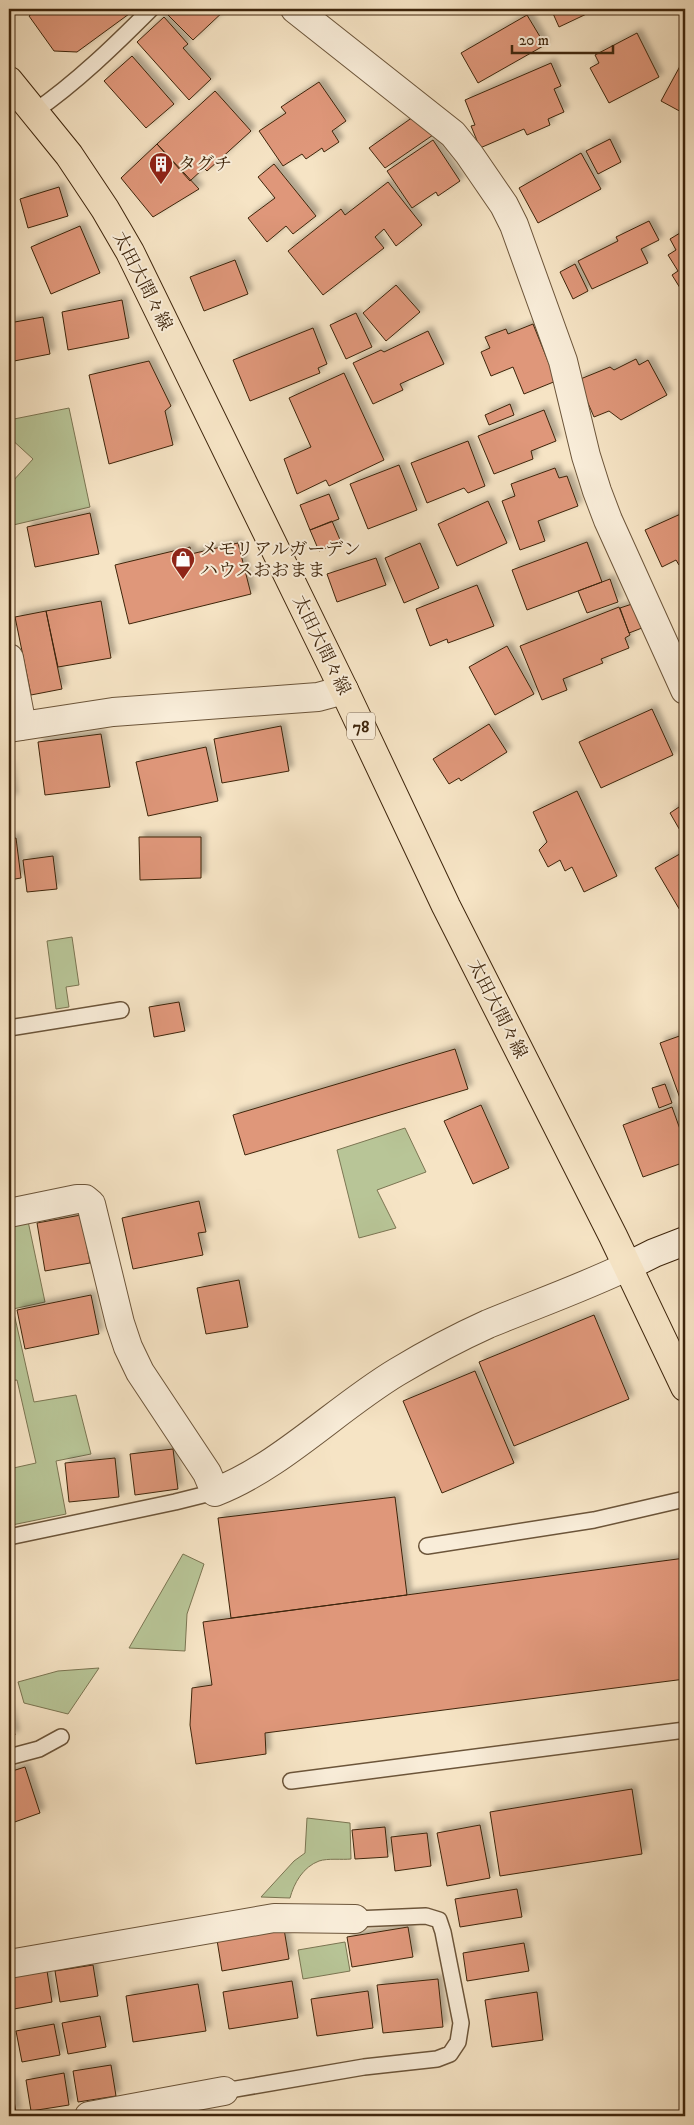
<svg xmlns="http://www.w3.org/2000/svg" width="694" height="2125" font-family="'IM FELL DW Pica','Noto Serif JP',serif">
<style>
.green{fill:#b8c597;stroke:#7b7552}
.building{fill:#df977a;stroke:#3e250c;filter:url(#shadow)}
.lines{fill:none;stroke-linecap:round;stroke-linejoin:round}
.lane-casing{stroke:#6c553a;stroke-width:18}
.street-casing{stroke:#6c553a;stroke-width:30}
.secondary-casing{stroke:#3e250c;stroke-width:30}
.primary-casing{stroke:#3e250c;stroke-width:30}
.lane{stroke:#f9edd9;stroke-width:15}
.street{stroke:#f9edd9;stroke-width:28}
.secondary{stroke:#f9edd9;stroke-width:28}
.primary{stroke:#f6e4c5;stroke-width:28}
.labels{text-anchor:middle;stroke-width:4;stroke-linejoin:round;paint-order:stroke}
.shield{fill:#f9edd9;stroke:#76614a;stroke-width:1}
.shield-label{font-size:16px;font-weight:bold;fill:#3e250c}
.poi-label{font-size:18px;fill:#3e250c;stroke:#f9edd9;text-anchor:start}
.street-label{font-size:18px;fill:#3e250c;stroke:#f9edd9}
</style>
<defs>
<filter id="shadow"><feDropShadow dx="4.5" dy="-4.5" stdDeviation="2.5" flood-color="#0004"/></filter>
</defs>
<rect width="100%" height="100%" fill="#f6e4c5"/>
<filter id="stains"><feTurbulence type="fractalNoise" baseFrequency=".004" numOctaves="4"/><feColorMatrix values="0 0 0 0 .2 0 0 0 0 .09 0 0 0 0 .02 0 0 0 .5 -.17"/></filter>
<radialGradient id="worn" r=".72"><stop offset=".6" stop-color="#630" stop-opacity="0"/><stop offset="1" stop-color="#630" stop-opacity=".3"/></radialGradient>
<!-- green -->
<path class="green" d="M69,408L90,507L9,526V480L12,482L33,459L9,437V420Z
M72,937L79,985L66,987L69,1007L56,1009L47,941Z
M405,1128L426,1172L377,1190L396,1228L359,1238L337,1150Z
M28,1221L45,1302L13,1309L34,1402L76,1395L91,1454L56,1461L66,1514L12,1525L9,1506V1469L36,1463L17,1380L9,1381V1225Z
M183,1554L204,1564L187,1614L185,1651L129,1648Z
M99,1668L68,1714L24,1703L18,1682L58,1671Z
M307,1818L350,1823L351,1859C342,1860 328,1858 319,1861C303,1867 294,1883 290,1898L261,1897L294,1861L305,1853Z
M345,1942L350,1971L303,1979L298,1950Z"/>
<!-- building -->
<path class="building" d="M38,9H125L129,14L77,52L54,51L29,16Z
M168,9H226L193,40L165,12Z
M551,9H597L559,27Z
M527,15L545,45L478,83L461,53Z
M164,17L188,44L183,48L211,79L189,100L137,42Z
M637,33L659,77L609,103L590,68L599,63L595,55Z
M132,56L174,104L146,128L104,81Z
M685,57V114L661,101Z
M551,63L561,86L554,89L564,112L548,119L550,125L527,135L524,129L480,148L471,126L475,125L465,100Z
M319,82L346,121L332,131L339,142L324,152L322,148L306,159L302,154L283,166L259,131L286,113L281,107Z
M215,91L251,131L207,171L204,168L190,181L157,144Z
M413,117L433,135L385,168L369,148Z
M610,139L621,162L598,174L586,151Z
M433,140L460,181L438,196L436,192L412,208L387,171Z
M157,144L199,189L153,217L121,178Z
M581,153L601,189L538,223L519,188Z
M274,164L316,216L293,234L286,226L267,242L248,218L275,198L258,177Z
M388,182L422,225L396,246L384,229L375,237L384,248L323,295L288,251L341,209L345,215Z
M59,187L68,216L28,228L20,199Z
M649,221L659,240L641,249L648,263L592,289L578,261L618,241L616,237Z
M80,226L100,273L51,294L31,247Z
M685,230V296L672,275L678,271L668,255L676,250L670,239Z
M235,260L248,294L204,311L190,277Z
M575,264L588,291L573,299L560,272Z
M396,285L420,312L386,341L363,313Z
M122,300L129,338L68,350L62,312Z
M356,313L372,347L346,359L330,325Z
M43,317L50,354L9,362V323Z
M533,324L556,381L524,394L513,367L491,376L481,352L490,348L485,337L506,329L508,334Z
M313,328L327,364L318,368L320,373L250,401L233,360Z
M428,331L444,364L400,384L403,390L373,404L353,363L381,350L384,352Z
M636,359L639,365L648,360L667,395L621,420L609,411L594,417L578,380L610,367L614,370Z
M149,361L171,406L165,411L173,445L109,464L89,375Z
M344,373L384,460L329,486L326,480L297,494L284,459L311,447L289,398Z
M510,404L514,415L489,425L485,415Z
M544,410L556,441L531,451L533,459L494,474L478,436Z
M468,441L485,486L468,493L464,488L427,503L411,463Z
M399,465L417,510L368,529L350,484Z
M555,468L559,478L567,476L578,506L538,521L545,541L520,550L502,501L515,496L511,484Z
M329,494L339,519L310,530L300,505Z
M488,501L507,543L457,566L438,524Z
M685,512V563L679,565L676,560L662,567L645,530Z
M90,513L99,554L35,567L27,527Z
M332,521L341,542L319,551L310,530Z
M587,542L602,582L527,610L512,570Z
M238,543L251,594L129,624L115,565L190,547L191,554Z
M420,543L439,588L404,603L385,558Z
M376,558L386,585L337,602L327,574Z
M610,579L618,602L587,613L578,591Z
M477,585L494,626L448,643L447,639L430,646L416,609Z
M101,601L111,658L58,667L46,611Z
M632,604L642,628L629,633L620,608Z
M619,607L630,635L625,638L629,648L601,659L603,663L563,679L567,690L542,700L520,646Z
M46,611L62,689L31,695L15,617Z
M507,646L534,694L495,715L469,667Z
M652,709L673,755L601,788L579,742Z
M489,724L507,752L461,781L459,778L449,784L433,759Z
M281,726L289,771L222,783L214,739Z
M101,734L110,787L45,795L38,742Z
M206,747L218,801L148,816L136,762Z
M9,768L13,798L9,799Z
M577,791L617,876L584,892L572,867L565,871L560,860L548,867L539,850L547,842L533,812Z
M685,803V839L670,813Z
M139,837H201V878L140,880Z
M16,838L21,878L9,880V839Z
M685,851V910L681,912L655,868Z
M53,856L57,889L27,892L23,860Z
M179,1002L185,1031L154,1037L149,1007Z
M685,1034V1100L681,1101L660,1043Z
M455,1049L468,1089L245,1155L233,1115Z
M665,1084L672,1103L659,1108L652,1088Z
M481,1105L509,1168L473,1184L444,1121Z
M672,1107L685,1143V1162L643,1177L623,1125Z
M199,1201L206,1232L198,1233L203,1255L133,1269L122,1218Z
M81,1215L90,1263L45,1271L37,1223Z
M239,1280L248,1327L206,1334L197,1288Z
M91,1295L99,1334L25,1349L17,1310Z
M594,1315L629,1399L514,1446L479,1362Z
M475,1371L514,1463L442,1493L403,1401Z
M173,1449L178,1489L135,1495L130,1454Z
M115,1458L119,1497L69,1502L65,1463Z
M395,1497L407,1595L231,1618L218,1518Z
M685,1558V1679L265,1733L266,1754L196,1764L190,1725L192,1688L212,1685L203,1622Z
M9,1711L15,1735L9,1737Z
M25,1767L40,1813L9,1824V1772Z
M632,1789L642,1854L500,1876L490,1812Z
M480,1825L490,1878L447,1886L437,1833Z
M385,1827L388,1857L355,1859L352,1830Z
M427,1833L431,1866L395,1871L391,1837Z
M685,1863V1894L680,1864Z
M517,1889L522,1917L460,1927L455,1899Z
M408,1927L413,1957L352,1967L347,1937Z
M284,1929L289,1959L222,1971L217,1940Z
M524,1943L529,1971L467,1981L463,1953Z
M93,1965L98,1996L60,2002L55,1971Z
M47,1971L52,2002L14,2009L9,1977Z
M438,1979L443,2027L383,2033L377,1985Z
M292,1981L298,2018L229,2029L223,1992Z
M198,1984L206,2031L133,2042L126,1996Z
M368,1991L373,2028L317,2036L311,1999Z
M537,1992L543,2040L492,2047L485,2000Z
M100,2016L106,2047L68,2054L62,2023Z
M54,2024L60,2055L22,2062L16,2031Z
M111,2065L116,2096L78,2102L73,2071Z
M64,2073L69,2105L31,2111L26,2080Z
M9,2082H11L16,2113L9,2114Z"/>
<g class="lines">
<!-- lane casing -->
<g class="lane-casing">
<path id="lane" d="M34,112C77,82 114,46 151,9
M9,1028L121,1010
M9,1537L175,1502L215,1492
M427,1546L594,1520L685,1499
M9,1757L39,1749L61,1737
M291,1781L685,1730
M224,2091L364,2067L437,2059L450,2054L458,2042L461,2023L443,1932L439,1920L426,1916L355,1919"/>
</g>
<!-- street casing -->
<g class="street-casing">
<path id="street" d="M295,9L453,134L469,154L504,205L514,225L563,361L586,456L597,491L608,520L685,690
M9,658L22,726
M9,728L113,712L318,697L344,690
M9,1213L77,1199H85L91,1204L120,1323L128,1347L140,1372L207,1473L215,1492C280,1467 337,1408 397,1372C427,1354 457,1338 488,1324C534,1305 582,1288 628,1266
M9,1964L274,1918L355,1919
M89,2116L224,2091"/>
</g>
<!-- secondary casing -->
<g class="secondary-casing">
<path id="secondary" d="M628,1266L654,1253L685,1241"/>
</g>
<!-- primary casing -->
<g class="primary-casing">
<path id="primary" d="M9,81L69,155L105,209L130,252L344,690L446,906L613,1236L685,1387"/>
</g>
<!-- lane -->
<use href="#lane" class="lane"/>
<!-- street -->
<use href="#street" class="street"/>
<!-- secondary -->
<use href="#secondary" class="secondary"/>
<!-- primary -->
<use href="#primary" class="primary"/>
</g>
<!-- icons -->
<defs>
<g id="building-pin" transform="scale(1.25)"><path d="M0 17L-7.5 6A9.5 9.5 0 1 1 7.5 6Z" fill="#8f2418" stroke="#f9edd9"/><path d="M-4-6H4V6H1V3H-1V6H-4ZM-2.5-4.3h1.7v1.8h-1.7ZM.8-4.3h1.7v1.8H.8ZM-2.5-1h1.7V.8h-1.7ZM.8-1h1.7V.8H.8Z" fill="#fff"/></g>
<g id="shop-pin" transform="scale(1.25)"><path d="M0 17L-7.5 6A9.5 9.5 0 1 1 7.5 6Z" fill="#8f2418" stroke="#f9edd9"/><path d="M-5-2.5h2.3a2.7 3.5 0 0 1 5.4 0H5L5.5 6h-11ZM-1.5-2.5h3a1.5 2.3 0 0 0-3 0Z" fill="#fff"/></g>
</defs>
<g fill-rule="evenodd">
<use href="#building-pin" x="161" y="164"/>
<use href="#shop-pin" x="183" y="559"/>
</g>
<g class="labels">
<!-- shield labels -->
<rect class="shield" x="347" y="712.5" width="28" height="27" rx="4"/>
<g class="shield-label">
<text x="361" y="732">78</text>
</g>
<!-- poi labels -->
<g class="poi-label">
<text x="178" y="170">タグチ</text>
<text x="200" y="555">メモリアルガーデン<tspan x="200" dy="21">ハウスおおまま</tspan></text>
</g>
<!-- street labels -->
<g class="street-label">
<text transform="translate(143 281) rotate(63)" y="6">太田大間々線</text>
<text transform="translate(322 645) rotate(64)" y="6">太田大間々線</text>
<text transform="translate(498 1009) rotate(63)" y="6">太田大間々線</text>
</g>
</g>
<!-- margin -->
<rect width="694" height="2125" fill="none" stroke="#f6e4c5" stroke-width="30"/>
<rect x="10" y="10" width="674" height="2105" fill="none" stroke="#3e250c" stroke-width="2.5"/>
<rect x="15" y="15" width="664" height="2095" fill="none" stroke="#3e250c"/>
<!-- scale -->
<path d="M512 45v8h101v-8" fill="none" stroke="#3e250c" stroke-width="2.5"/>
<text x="519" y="45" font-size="15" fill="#3e250c" stroke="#f9edd9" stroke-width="4" paint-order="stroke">20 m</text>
<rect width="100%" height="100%" filter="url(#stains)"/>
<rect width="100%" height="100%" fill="url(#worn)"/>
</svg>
